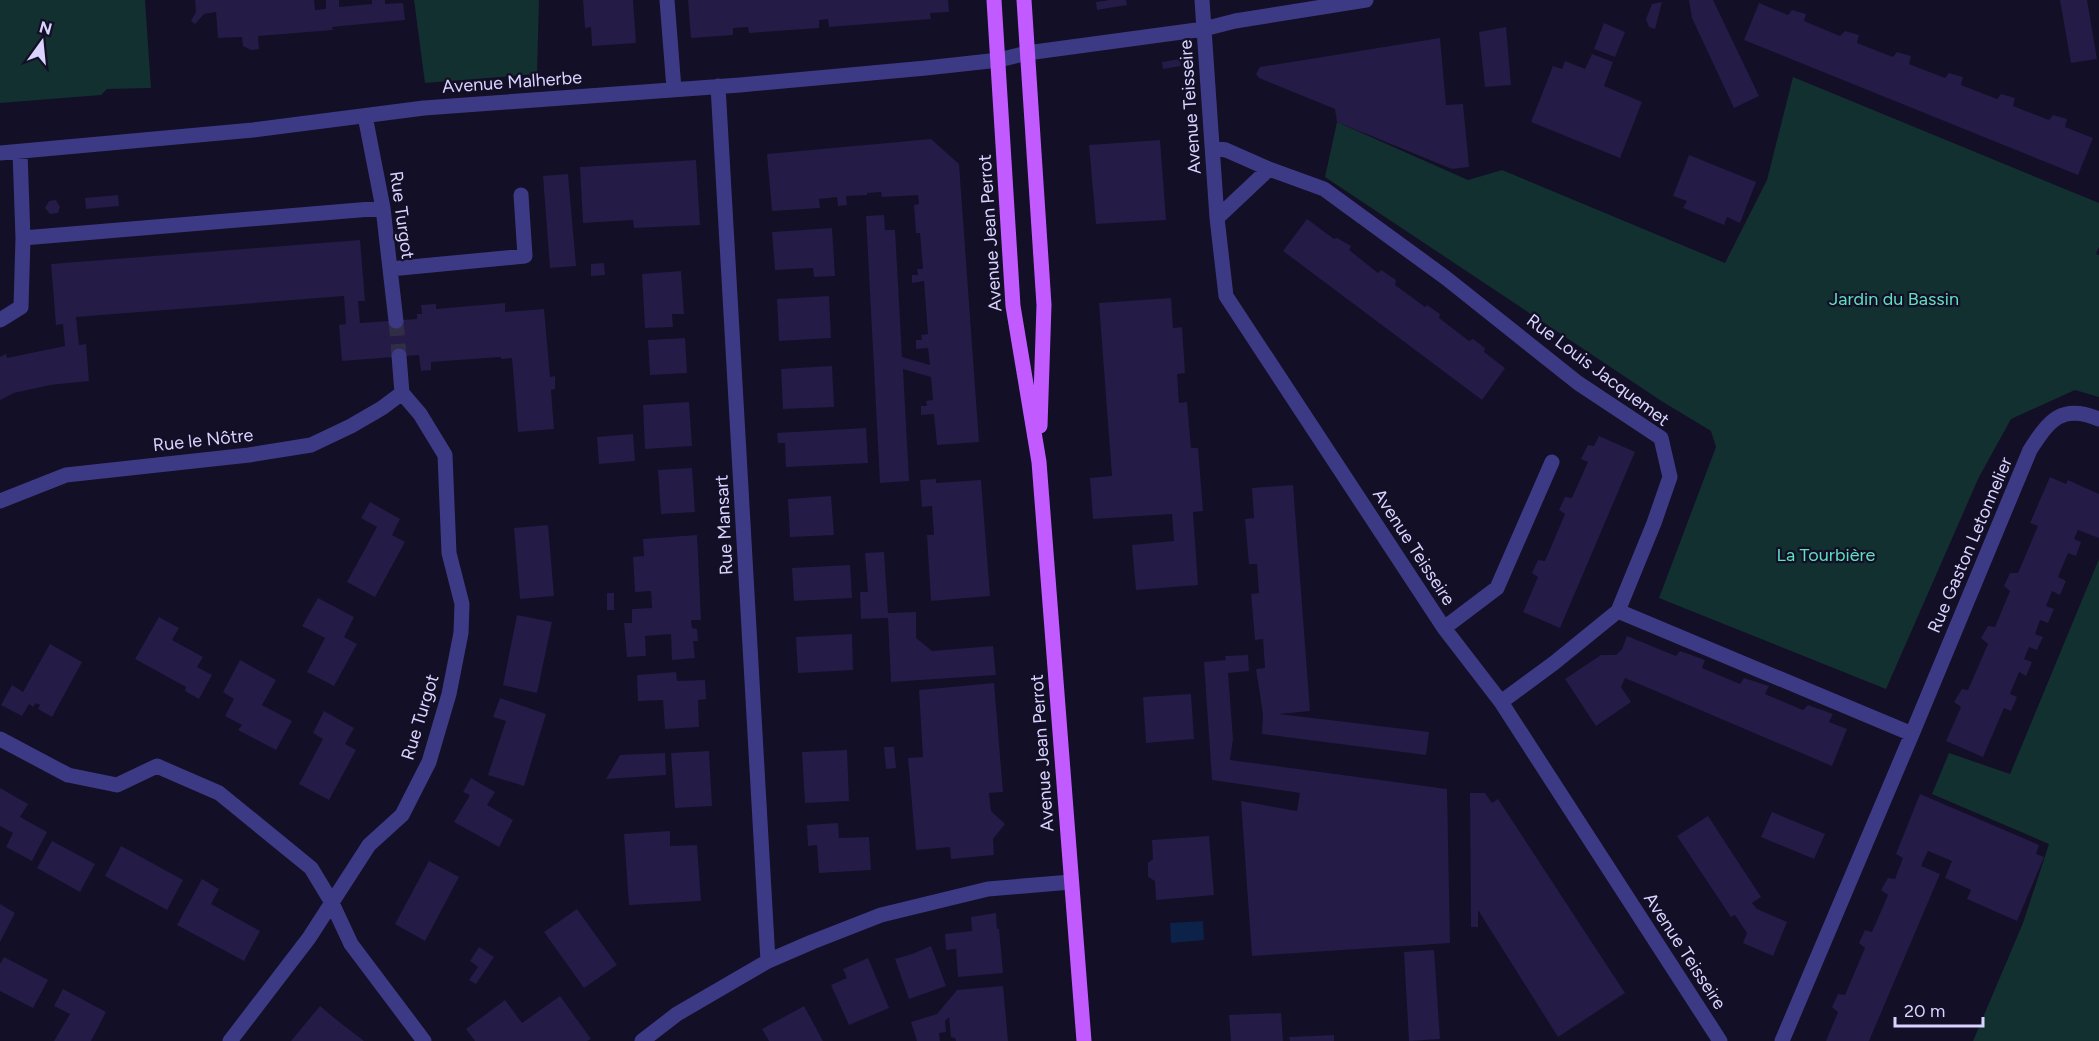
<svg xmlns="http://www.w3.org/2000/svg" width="2099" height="1041" font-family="Figtree,sans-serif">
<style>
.green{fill:#12302f}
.water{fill:#0c2248}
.building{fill:#241b47}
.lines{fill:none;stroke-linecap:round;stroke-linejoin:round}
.minor-tunnel{stroke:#312d47;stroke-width:15;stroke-dasharray:15 8;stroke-linecap:butt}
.minor{stroke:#3d3a85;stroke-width:15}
.major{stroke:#c25bff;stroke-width:15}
.labels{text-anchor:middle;stroke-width:4.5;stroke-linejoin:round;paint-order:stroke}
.street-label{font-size:18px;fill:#d9d4ff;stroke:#130f26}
.park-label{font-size:18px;fill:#5fe0c0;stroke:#130f26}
</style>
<rect width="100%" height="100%" fill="#130f26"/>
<!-- green -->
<path class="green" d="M0,0H145L151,88L107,89L101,95L0,103Z
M414,0H539L537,74L425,83Z
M1793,77L2099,203V247L2096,254L2099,255V397L2075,390L2011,419L1979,477L1886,689L1659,598L1716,447L1711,431L1663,402L1325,177L1337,122L1468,180L1502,170L1725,263L1767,180Z
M2099,559V1041H1973L2023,923L2049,844L1932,794L1949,753L2010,774Z"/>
<!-- water -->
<path class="water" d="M1203,921L1204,940L1171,943L1170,923Z"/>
<!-- building -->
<path class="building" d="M195,0H314L315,10L326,9V0H339V7L372,4V0H385V4L403,3L405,20L332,27L333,30L258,36L259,49L251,50L243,46L242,37L218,38L216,12L204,14L195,24L191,21L196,12Z
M583,0H633L636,43L592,46L591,27L585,28Z
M688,0H948L949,12L930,13L931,19L829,27L828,19L819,20V28L749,33L748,27L733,28V35L691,38Z
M1110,0H1126L1127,5L1097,10L1096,2Z
M1689,0H1713L1759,96L1734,108L1692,18Z
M2060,0H2087L2097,59L2071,63Z
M1662,2L1655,29L1649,27L1646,19L1652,4Z
M1759,3L1788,15L1792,10L1806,14L1804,21L1840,36L1845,31L1859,35L1857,43L1893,57L1897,52L1911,56L1909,64L1945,78L1949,73L1963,77L1961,85L1997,99L2001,94L2015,98L2013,106L2049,120L2053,115L2067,119L2065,127L2093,138L2078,175L1744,40Z
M1604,23L1625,32L1615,57L1594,49Z
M1506,27L1511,85L1485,87L1479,32Z
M1440,38L1446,105L1463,104L1469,167L1452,169L1337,122L1335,109L1259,78L1256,74L1260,67Z
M1592,54L1613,62L1604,86L1642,102L1620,158L1531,122L1553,66L1562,69L1565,61L1585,69Z
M1180,59L1181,66L1163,69L1162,62Z
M931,139L959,164L979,442L937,445L934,414L921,415V406H927L926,401L933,400L931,377L903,369L909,481L880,483L866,216L884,215L885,230H895L902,357L930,365L928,348L916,349V340H922L921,335L928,334L924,281L912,283V275H918L917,269H923L920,233H916L914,205L919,204L918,195L882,197L881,192L867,193V195L846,196L847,205L838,206L837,197L819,199L820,208L772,211L767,154Z
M1160,140L1166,220L1096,224L1089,145Z
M1689,155L1756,182L1740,223L1727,217L1724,225L1683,208L1687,201L1673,196Z
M696,160L700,225L634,228L633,220L583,223L580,167Z
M568,174L576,266L550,268L543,176Z
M118,195L119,206L86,209L85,198Z
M56,200L60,207L58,213L50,214L45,208L49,201Z
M1307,219L1334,239L1337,238L1351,246L1349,250L1378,273L1381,270L1396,280L1395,285L1425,307L1427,305L1440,314L1439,318L1469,341L1473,339L1485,348L1484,352L1505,368L1482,400L1283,251Z
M832,228L835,276L814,277L813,268L775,270L772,232Z
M360,240L365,301H358L360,323L417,319V314H422L421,305L436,304V309L505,303V312L544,309L550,377L555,376V389L551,390L554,429L518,432L512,358L501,359V357L431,362V370L421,371L419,355L342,361L339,325L346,324L344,296L76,317L79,345L86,344L89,381L50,385L14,393L0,400V357L6,354L7,358L65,346L63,324L56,325L51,264Z
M604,263L605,275L591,276V264Z
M681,271L684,314H672L673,327L645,328L642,274Z
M829,296L831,338L779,341L777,299Z
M1171,298L1173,328L1182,327L1185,373L1177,374L1179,403L1187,402L1191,448H1198L1203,511L1193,512L1198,585L1136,590L1132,545L1174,541L1172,514L1093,519L1090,478L1112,476L1099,303Z
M685,338L687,373L650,375L648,340Z
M832,366L834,407L783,409L781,369Z
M689,402L692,446L645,449L643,405Z
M866,428L868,463L786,467L785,443H778L777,433Z
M633,434L635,461L599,464L597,437Z
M1599,436L1635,452L1560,628L1523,612L1538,577L1532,573L1538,560L1545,561L1565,514L1559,510L1565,497L1572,498L1588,462L1581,459L1588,445L1594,446Z
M692,468L695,512L661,514L658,470Z
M2050,477L2066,484L2068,480L2099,494V538L2078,530L2074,539L2081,542L2076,556L2068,553L2058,577L2066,581L2060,595L2052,591L2046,606L2054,609L2048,623L2040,620L2035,634L2043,637L2037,650L2029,647L2024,659L2032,662L2026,676L2019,672L2010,694L2017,697L2011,711L2004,708L1983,757L1946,741L1961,707L1954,702L1962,689L1968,690L1988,644L1981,638L1988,626L1995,627L2010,591L2004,586L2010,573H2018L2038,526L2030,523Z
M936,479V483L981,480L990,596L931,601L927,535H934L932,506L922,507L920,480Z
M1293,485L1310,711L1279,714L1429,732L1426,755L1262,734L1263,714L1256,669L1265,668L1263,639L1255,640L1251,594L1259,593L1257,564H1249L1245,519L1254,518L1252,488Z
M831,496L834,535L790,537L788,499Z
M370,502L400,519L392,535L405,542L375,597L347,582L377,527L361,518Z
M548,525L554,596L520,599L514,528Z
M697,535L701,620H691L692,628L697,629L698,641H693L695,658L672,660L671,634L645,636L646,656L627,657L624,623H632V609L652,608L651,591L635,592L633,557L644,556L643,539Z
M884,552L888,613L916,612V638L932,651L993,646L996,675L891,682L888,618L861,619L860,592H868L865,553Z
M850,565L852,598L794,601L792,568Z
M607,593H614V610H607Z
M318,598L354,617L344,637L357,644L334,686L307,672L325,638L302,626Z
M517,615L552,622L537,693L503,685Z
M159,617L179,628L172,640L203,657L197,667L212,675L199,699L185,691L186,687L135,659Z
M852,634L853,670L798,673L796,637Z
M1627,636L1676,656L1680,651L1705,660L1702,668L1740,684L1744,678L1769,686L1765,694L1803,710L1808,705L1833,714L1829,722L1847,729L1832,766L1625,678L1621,687L1631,702L1596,726L1565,679L1601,655H1616L1622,649Z
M50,644L82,662L52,717L38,709L40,705L36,703L33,707L29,704L22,716L1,705L12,685L23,692Z
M1248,655L1249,671L1228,673L1233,739L1230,760L1447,789L1450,943L1252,956L1241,801L1297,811L1300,793L1212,780L1204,662L1226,660L1225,656Z
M240,660L276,680L262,705L292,721L276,750L238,730L242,725L225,716L234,699L223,692Z
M676,672L677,681L705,680L706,699L698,700L699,727L665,729L663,700L638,701L637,675Z
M994,683L1003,792L989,793L991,811L1005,824L993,839L994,855L951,859L950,847L916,850L908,758L923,757L919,690Z
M1191,694L1194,739L1146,743L1143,697Z
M500,698L546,714L524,786L488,775L506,721L493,717Z
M324,711L354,728L345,744L356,750L329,800L299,784L323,739L313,733Z
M884,747H894L896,768L886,769Z
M847,750L849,801L805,803L802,752Z
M709,751L712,806L675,808L671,753Z
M665,753L666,775L606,779L620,755Z
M471,778L495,792L487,805L513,820L499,847L454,822L470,795L463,792Z
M0,788L28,804L20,817L47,832L32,861L6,847L13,833L0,826Z
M1470,793H1485L1492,803L1498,799L1625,993L1558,1037L1478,910V927H1471Z
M1920,794L2039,845L2036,854L2044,857L2017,921L1967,899L1971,890L1945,878L1952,861L1928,851L1921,866L1940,874L1869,1041H1826L1838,1012L1832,1007L1838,994L1845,995L1865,948L1859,943L1865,930L1872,932L1888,895L1881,890L1888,878L1895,879L1903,858L1896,854Z
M1772,812L1825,834L1814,859L1761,837Z
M1708,816L1761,897L1752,903L1757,909L1787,922L1773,956L1743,943L1747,933L1735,915L1731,917L1677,836Z
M838,823L839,838L869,837L871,870L819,873L817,845L808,846L807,825Z
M670,831V846L697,845L701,901L629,905L624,834Z
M1209,836L1214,895L1156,900L1155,881L1148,877V863L1153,859L1152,840Z
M52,841L95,864L80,892L37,868Z
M121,846L183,880L167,910L105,876Z
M429,861L459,877L425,941L395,924Z
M202,879L219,889L211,904L260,931L244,961L177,925Z
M0,904L15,913L0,942Z
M577,909L617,965L584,988L544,932Z
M996,913L997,929H999L1003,973L958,977L956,949L946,950L945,934L972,931L971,917Z
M931,946L946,986L909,999L895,959L912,954Z
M479,947L494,957L476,984L469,980L478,967L470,961Z
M1434,950L1440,1039L1409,1041L1404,952Z
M4,957L48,980L33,1008L0,991V964Z
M868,958L889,1008L849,1025L831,985L847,978L843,969Z
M1003,986L1008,1041H956L955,1038L951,1037L949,1017L945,1021L946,1032L939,1033L940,1041H917L911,1022L937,1014L957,990Z
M63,989L106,1012L91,1041H54L70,1014L54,1006Z
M560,996L591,1039L587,1041H475L466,1029L505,1000L522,1023Z
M320,1006L338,1021L364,1041H291Z
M804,1006L823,1041H769L762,1029Z
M1281,1013L1283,1041H1231L1229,1015Z
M1334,1035V1041H1290L1289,1037Z"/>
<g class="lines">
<!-- minor-tunnel -->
<path class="minor-tunnel" d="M396,321L399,356"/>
<!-- minor -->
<path class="minor" d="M667,0L674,89
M1202,0L1217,218L1226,296L1444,628L1501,702L1720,1041
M718,86L768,961
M365,116L383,208L396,321
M1213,148L1226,150L1269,169L1324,189L1446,278L1578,383L1661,438L1670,477L1654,523L1618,611L1554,663L1501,702
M0,153L253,130L424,108L740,85L926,68L999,60L1027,53L1204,29L1235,21L1366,0
M1217,218L1269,169
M23,238L383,208
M390,269L525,256L521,195
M0,320L21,307L23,238L20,152
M0,501L66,475L249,455L311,445L351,426L382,408L402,393
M1618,611L1912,734L2030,450C2049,421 2061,403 2099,419
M1444,628L1497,588L1552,462
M0,739L68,775L117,785L157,766L219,793L311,868L331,901L351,944L424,1041
M230,1041L309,938L369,845L402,815L429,762L449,694L461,633L462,604L449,553L445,455L420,414L402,393L399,356
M642,1041L677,1014L768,961L812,942L881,915L988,889L1071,882
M1782,1041L1912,734"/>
<!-- major -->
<path class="major" d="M994,0L1013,306L1039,462L1084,1041
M1024,0L1044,305L1040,426"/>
</g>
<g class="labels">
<!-- street labels -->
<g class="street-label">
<text transform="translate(512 82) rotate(-4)" y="6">Avenue Malherbe</text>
<text transform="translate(1190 107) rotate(-94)" y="6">Avenue Teisseire</text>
<text transform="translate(402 215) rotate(82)" y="6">Rue Turgot</text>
<text transform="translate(990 233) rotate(-94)" y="6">Avenue Jean Perrot</text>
<text transform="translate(1598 370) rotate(37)" y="6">Rue Louis Jacquemet</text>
<text transform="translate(203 440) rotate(-6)" y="6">Rue le Nôtre</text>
<text transform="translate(724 525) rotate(-93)" y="6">Rue Mansart</text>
<text transform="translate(1970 545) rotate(-67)" y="6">Rue Gaston Letonnelier</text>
<text transform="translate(1414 547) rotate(57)" y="6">Avenue Teisseire</text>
<text transform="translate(420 717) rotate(-73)" y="6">Rue Turgot</text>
<text transform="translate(1042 753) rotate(-94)" y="6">Avenue Jean Perrot</text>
<text transform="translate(1685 951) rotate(57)" y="6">Avenue Teisseire</text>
</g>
<!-- park labels -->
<g class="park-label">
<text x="1894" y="305">Jardin du Bassin</text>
<text x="1826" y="561">La Tourbière</text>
</g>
</g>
<!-- north arrow -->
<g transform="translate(42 42) rotate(15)" stroke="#130f26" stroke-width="4.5" paint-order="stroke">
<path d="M0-4.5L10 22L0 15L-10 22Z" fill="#d9d4ff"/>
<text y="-9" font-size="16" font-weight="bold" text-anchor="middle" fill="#d9d4ff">N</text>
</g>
<!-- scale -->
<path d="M1895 1017v9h88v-9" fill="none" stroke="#d9d4ff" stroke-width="3"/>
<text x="1904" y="1017" font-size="18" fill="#d9d4ff" stroke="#130f26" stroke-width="4.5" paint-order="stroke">20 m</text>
</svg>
